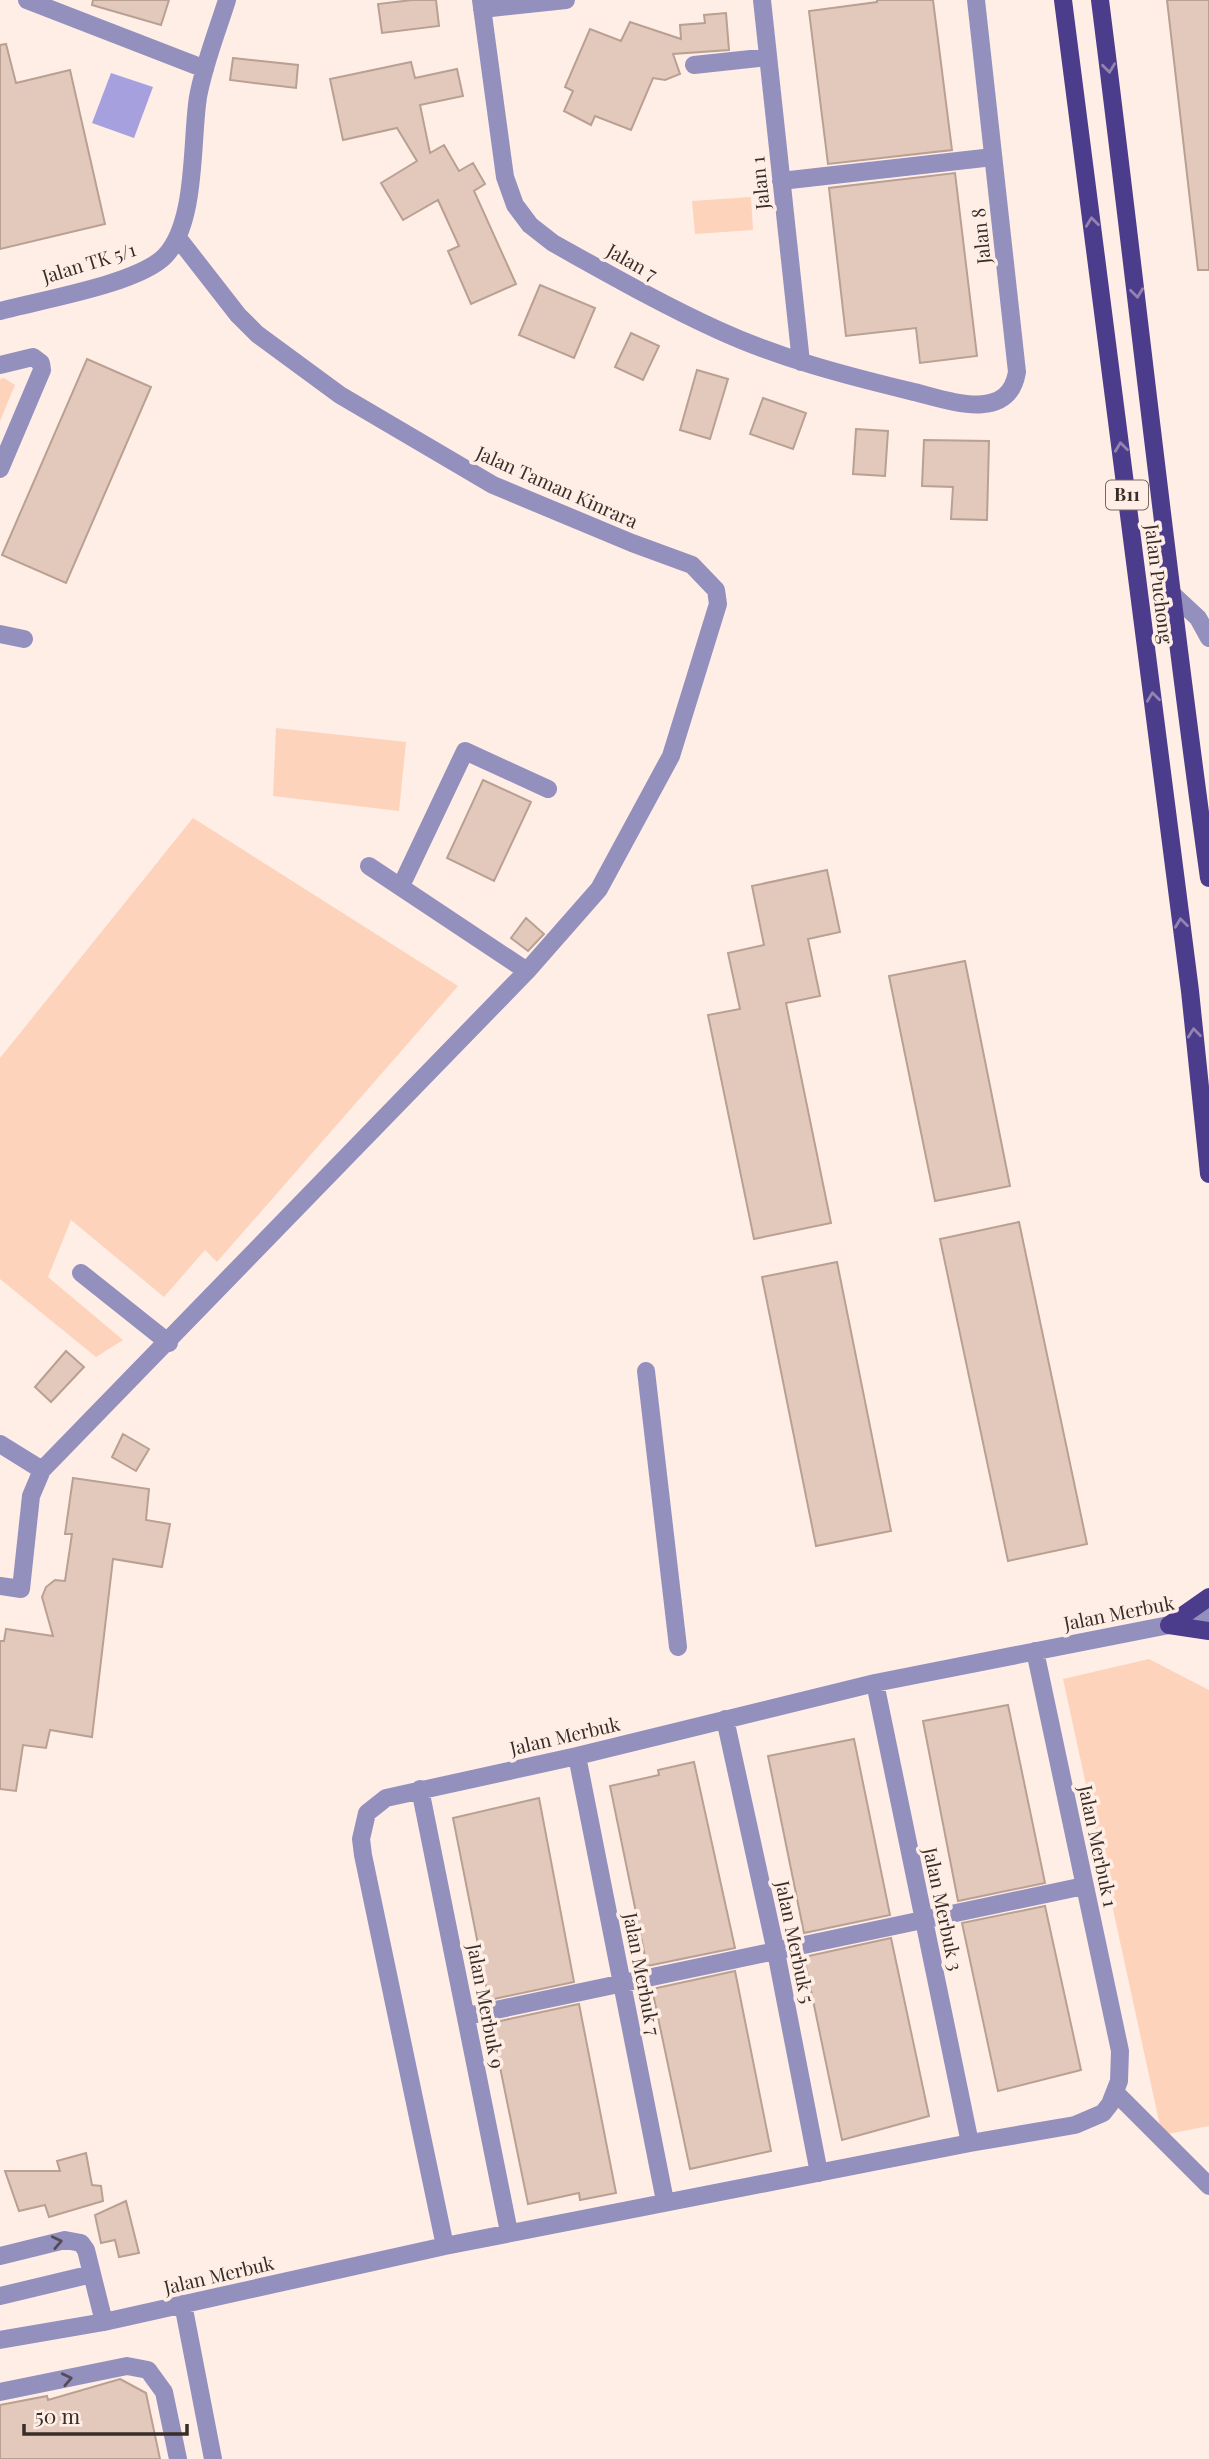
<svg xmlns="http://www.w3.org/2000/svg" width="1209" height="2459" font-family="'Playfair Display',serif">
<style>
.green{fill:#fdd3bc}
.water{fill:#a7a0df}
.building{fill:#e3c9bb;stroke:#b9a092;stroke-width:2}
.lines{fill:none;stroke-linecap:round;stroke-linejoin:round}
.minor{stroke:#9490be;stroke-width:18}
.major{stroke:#4c3c8c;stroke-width:18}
.oneway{stroke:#9483b0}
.oneway2{stroke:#544b56}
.labels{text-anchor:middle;stroke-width:7;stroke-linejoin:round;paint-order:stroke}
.shield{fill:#ffeee6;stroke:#746862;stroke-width:2}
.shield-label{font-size:18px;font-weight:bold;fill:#382e29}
.street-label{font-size:19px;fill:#382e29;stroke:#ffeee6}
</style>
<rect width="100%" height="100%" fill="#ffeee6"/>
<!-- green -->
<path class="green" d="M751,197L753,230L695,234L692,201Z
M4,378L15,385L0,421V379Z
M276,728L406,742L399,811L273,796Z
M193,818L458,986L217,1262L205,1250L164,1297L71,1220L48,1277L123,1340L96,1357L0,1279V1058Z
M1149,1659L1209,1690V2126L1162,2135L1063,1679Z"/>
<!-- water -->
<path class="water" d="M111,73L153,87L134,138L92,123Z"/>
<!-- building -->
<path class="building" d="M93,0H169L161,25L92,5Z
M412,0H436L439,26L382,33L378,4Z
M877,0H933L952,150L828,164L809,11L877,2Z
M1167,0H1209V270H1198Z
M726,13L729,50L673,54L680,74L665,80L653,78L631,130L595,116L591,125L564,111L573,91L565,87L590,29L621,41L630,22L681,39L680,25L705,23L704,15Z
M6,44L16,83L70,70L105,224L0,249V45Z
M233,58L298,65L296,88L230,80Z
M411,62L415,78L457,69L463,96L420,105L430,153L444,145L459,171L473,163L485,184L474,191L516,284L471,304L448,251L459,246L438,200L403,220L381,183L417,161L397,128L343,140L330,79Z
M955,173L977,356L920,363L916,328L846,336L829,188Z
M540,285L595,308L574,358L519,335Z
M631,333L659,346L643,380L615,367Z
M87,359L151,387L66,583L2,555Z
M697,370L728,379L710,439L680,430Z
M763,398L806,413L793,449L750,434Z
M856,429L888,431L885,476L853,474Z
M924,440L989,441L987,520L951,519L953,487L922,486Z
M483,780L531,802L494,881L447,858Z
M827,870L840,932L808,939L820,996L786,1003L831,1223L754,1239L708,1015L740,1009L728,953L764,945L752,886Z
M526,918L544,934L528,951L511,938Z
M965,961L1010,1186L935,1201L889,976Z
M1019,1222L1087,1544L1008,1561L940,1239Z
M837,1262L891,1531L816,1546L762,1277Z
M66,1351L84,1367L51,1402L35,1387Z
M123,1434L149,1449L136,1471L112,1457Z
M73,1478L149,1489L146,1520L170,1524L162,1567L113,1559L92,1737L50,1730L46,1748L23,1745L16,1791L0,1789V1641H4L6,1629L53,1636L42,1597L46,1587L55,1580L65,1581L72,1534H65Z
M1008,1705L1045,1883L958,1901L923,1721Z
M854,1739L890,1915L804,1933L768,1756Z
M694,1762L735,1948L647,1966L610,1786L659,1775L658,1770Z
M539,1798L574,1982L489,2000L453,1818Z
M1045,1906L1081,2070L998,2091L962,1923Z
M891,1938L929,2116L842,2140L804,1957Z
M735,1971L771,2151L690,2169L652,1989Z
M579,2004L616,2193L580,2200L579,2193L528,2204L491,2023Z
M86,2153L92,2185L101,2186L103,2201L49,2217L45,2205L19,2211L5,2171H60L57,2161Z
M126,2201L139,2253L119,2257L115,2240L101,2243L95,2215Z
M120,2379L146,2393L160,2459H0V2405L47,2396L48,2400Z"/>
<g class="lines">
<!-- minor -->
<path class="minor" d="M27,0L205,69
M481,0L505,177L515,205L530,225L553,243C607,273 661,304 718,330C779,358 844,375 910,391C945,399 1008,425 1017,372L976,0
M762,0L801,362
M482,9L566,0
M694,65L768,57
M781,181L993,157
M0,311C40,300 138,284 165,256C197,222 191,142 198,97C204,64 217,32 227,0
M0,365L33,357L41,363L42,370L0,469
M1169,591L1198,618L1209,638
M0,634L24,639
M369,866L527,971
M401,886L465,751L548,789
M81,1273L169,1343
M646,1371L678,1647
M0,1444L42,1470
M0,1586L21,1589L31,1496L42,1470L527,971L599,889L671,756L718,604L716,590L692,565L632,543L493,485L340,395L257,334L238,315L178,238
M875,1683L970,2143
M725,1719L776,1952L819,2173
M577,1756L665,2201
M420,1789L509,2232
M467,2016L1084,1886
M1116,2093L1209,2186
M445,2246L970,2143L1075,2125L1103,2113L1110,2104L1119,2081L1120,2051L1035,1651
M0,2256L65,2240L81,2243L86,2250L104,2322
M0,2296L92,2274
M183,2304L213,2459
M0,2340L104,2322L445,2246L363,1855L361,1839L367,1813L386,1798L577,1756L875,1683L1209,1617
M0,2392L127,2366L148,2370L164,2392L178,2459"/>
<!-- major -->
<path class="major" d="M1063,0L1190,991L1209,1174
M1100,0C1137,293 1168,586 1209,878
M1169,1625L1209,1597
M1169,1625L1209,1631"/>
</g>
<!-- one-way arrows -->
<defs><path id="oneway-chevron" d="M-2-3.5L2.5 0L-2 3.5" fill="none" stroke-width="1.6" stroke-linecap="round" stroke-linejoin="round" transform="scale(1.75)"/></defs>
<g class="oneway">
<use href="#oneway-chevron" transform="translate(1109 68) rotate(83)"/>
<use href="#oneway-chevron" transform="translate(1092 222) rotate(-97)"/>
<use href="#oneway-chevron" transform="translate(1137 293) rotate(83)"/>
<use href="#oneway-chevron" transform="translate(1121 447) rotate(-97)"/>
<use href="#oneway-chevron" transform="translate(1153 697) rotate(-97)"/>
<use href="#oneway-chevron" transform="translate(1181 923) rotate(-97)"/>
<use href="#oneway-chevron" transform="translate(1194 1033) rotate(-96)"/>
</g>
<g class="oneway2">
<use href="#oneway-chevron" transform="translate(57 2242) rotate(-12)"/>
<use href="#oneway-chevron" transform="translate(67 2379) rotate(-12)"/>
</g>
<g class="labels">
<!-- shield labels -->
<rect class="shield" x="1106" y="480.5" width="42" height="29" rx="5"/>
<g class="shield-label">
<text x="1127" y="501">B11</text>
</g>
<!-- street labels -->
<g class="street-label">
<text transform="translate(760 183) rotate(-96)" y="7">Jalan 1</text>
<text transform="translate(981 236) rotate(-96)" y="7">Jalan 8</text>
<text transform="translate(632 262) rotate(29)" y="7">Jalan 7</text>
<text transform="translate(89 263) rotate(-17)" y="7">Jalan TK 5/1</text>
<text transform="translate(557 487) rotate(24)" y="7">Jalan Taman Kinrara</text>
<text transform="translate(1159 584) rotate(83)" y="7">Jalan Puchong</text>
<text transform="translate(1119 1613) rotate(-11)" y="7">Jalan Merbuk</text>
<text transform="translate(565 1736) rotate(-13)" y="7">Jalan Merbuk</text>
<text transform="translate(1098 1846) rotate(78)" y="7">Jalan Merbuk 1</text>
<text transform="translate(943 1909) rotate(78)" y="7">Jalan Merbuk 3</text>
<text transform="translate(795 1942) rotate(78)" y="7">Jalan Merbuk 5</text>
<text transform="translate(642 1974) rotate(79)" y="7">Jalan Merbuk 7</text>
<text transform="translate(486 2006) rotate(79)" y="7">Jalan Merbuk 9</text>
<text transform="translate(219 2275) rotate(-13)" y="7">Jalan Merbuk</text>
</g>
</g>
<!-- scale -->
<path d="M24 2424v10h163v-10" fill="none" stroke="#382e29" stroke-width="3.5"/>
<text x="35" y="2424" font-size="21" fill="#382e29" stroke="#ffeee6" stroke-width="5" paint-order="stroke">50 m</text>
</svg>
